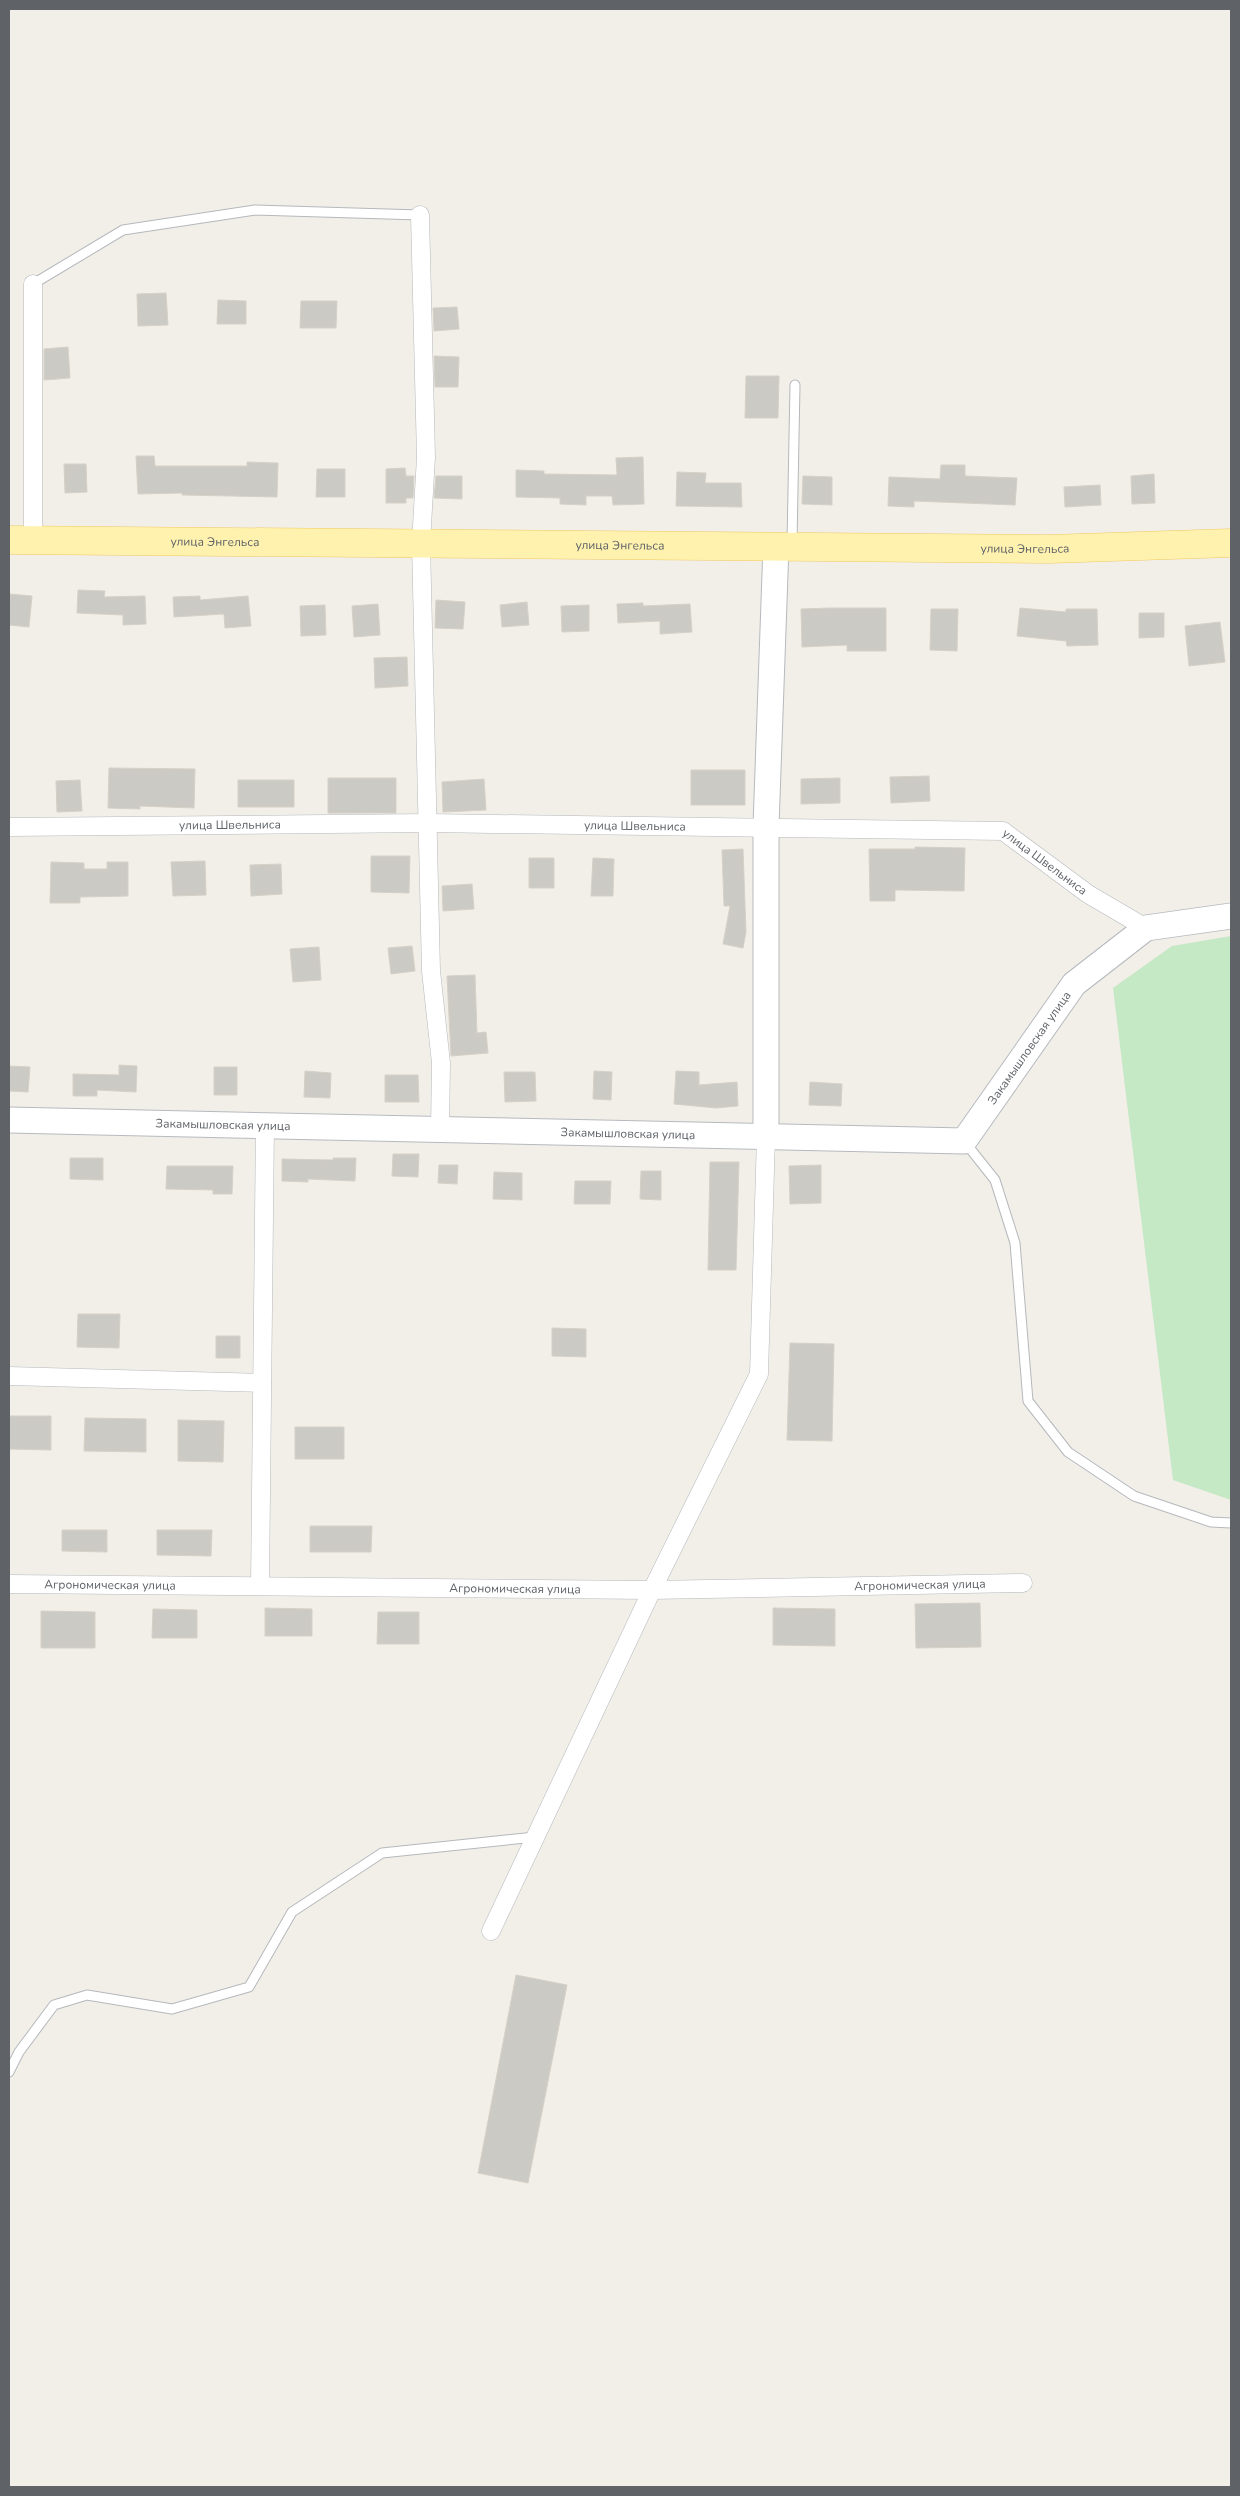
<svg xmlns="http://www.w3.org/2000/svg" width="1240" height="2496" font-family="'Nunito Sans',sans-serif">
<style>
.green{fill:#c5e8c5}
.building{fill:#cccac5;stroke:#d6d1c6}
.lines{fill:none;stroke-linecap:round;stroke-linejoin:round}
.lane-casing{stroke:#b5b8bc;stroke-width:11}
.street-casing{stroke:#b5b8bc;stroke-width:19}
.secondary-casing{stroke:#b6babf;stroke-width:27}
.primary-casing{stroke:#f2c960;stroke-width:29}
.lane{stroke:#fff;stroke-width:9}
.street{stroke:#fff;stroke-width:18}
.secondary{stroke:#fff;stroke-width:25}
.primary{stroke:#fff2af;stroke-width:28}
.labels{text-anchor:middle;stroke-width:4;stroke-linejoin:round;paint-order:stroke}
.street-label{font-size:12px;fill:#5f6368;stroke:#fff}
</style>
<rect width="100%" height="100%" fill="#f1efe8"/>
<!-- green -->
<path class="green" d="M1231,936V1500L1173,1480L1113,988L1172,946Z"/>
<!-- building -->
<path class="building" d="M166,293L168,325L138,326L137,294Z
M218,300L246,301V324H217Z
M301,301H337L336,328H300Z
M457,307L459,329L434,331L433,308Z
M68,347L70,378L44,380V349Z
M434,356L459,357L458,387H435Z
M746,376H779L778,418H745Z
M136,456H154L155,466H247V462L278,463L277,497L182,495V493L138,494Z
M643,457L644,504L613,505L612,496H586V505L560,504V498L516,497V470L544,471V474L617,475L616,458Z
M64,464H86L87,492L65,493Z
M941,465H965V476L1017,478L1015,505L914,501V507L888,506L889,477L940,479Z
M405,468L406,476H414L413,498H406V503H386V469Z
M317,469H345V497H316Z
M677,472L706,473L705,483H741L742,507L676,506Z
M1154,474L1155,503L1132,504L1131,476Z
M436,476H462V499L434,498Z
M803,476L832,477V505L802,504Z
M1100,485L1101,505L1065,507L1064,487Z
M78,590L105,591L104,597L145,596L146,624L123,625V615L77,613Z
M9,594L32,596L29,627L9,625Z
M200,596V600L248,596L251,626L225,628L224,614L174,617L173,597Z
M436,600L465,602L463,629L435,628Z
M527,602L529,625L502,627L500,605Z
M643,603V606L690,604L692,632L660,634V621L618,623L617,604Z
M378,604L380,635L354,637L352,606Z
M325,605L326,635L301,636L300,606Z
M589,605V631L562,632L561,606Z
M830,608H886V651H847V645L802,647L801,609Z
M1020,608L1066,612V609H1097L1098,645L1067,646L1066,641L1017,636Z
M931,609H958L957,651L930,650Z
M1139,613H1164V637L1139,638Z
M1220,622L1225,662L1189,666L1185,626Z
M407,657L408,686L375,688L374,658Z
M109,768L195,769L194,808L140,806V809L108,808Z
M691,770H745V805H691Z
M929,776L930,801L891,803L890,777Z
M328,778H396V813H328Z
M840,778V803L801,804V779Z
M484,779L486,810L443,812L442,782Z
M80,780L82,811L57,812L56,781Z
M238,780H294V807H238Z
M915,847L965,848L964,891L895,890V901H870L869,849H915Z
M743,849L746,932L743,948L723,944L730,906H724L722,850Z
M371,856H410L409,893L371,892Z
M529,858H554V888H529Z
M593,858L614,859L613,896H591Z
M205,861L206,895L173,896L171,862Z
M51,862L84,863V869H107V862H128V896L80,897V903H50Z
M281,864L282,894L251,896L250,865Z
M472,884L474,909L443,911L442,886Z
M412,946L415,971L391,974L388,948Z
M319,947L321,980L293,982L290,949Z
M475,975L477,1033L486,1032L488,1053L451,1056L447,976Z
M119,1065L137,1066L136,1092L97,1090V1096H73V1074L119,1075Z
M9,1066L30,1067L28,1092L9,1091Z
M214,1067H237V1095H214Z
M305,1071L331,1073L330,1098L304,1097Z
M594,1071L612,1072L611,1100L593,1099Z
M676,1071L699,1072V1085L737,1082L738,1106L716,1108L674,1104Z
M504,1072H535L536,1101L505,1102Z
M385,1075H418L419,1102H385Z
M810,1082L842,1084L841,1106L809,1105Z
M393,1154H419L418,1177L392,1176Z
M70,1158H103V1180L70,1179Z
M333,1158H356L355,1181L308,1179V1182L282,1181V1159L333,1160Z
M710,1162H739L736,1270H708Z
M439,1165H458L457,1184L438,1183Z
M821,1165V1203L790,1204L789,1166Z
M167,1166H233L232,1194H213V1190L166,1189Z
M641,1171H661V1200L640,1199Z
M494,1172L522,1173V1200L493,1199Z
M575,1181H611L610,1204H574Z
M78,1314H120L119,1348L77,1347Z
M552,1328L586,1329V1357L552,1356Z
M216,1336H240V1358H216Z
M790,1343L834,1344L832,1441L787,1440Z
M9,1416H51V1450L9,1449Z
M85,1418L146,1419V1452L84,1451Z
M178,1420L224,1421L223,1462L178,1461Z
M295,1427H344V1459H295Z
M310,1526H372L371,1552H310Z
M62,1530H107V1552L62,1551Z
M157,1530H212L211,1556L157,1555Z
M980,1603L981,1647L916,1648L915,1604Z
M265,1608L312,1609V1636H265Z
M773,1608L835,1609V1646L773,1645Z
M153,1609L197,1610V1638H152Z
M41,1611L95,1612V1648H41Z
M378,1612H419V1644H377Z
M516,1975L567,1985L528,2183L478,2173Z"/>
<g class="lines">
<!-- lane casing -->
<g class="lane-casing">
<path id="lane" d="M33,284L123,230L255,210L420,215
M792,543L795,385
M964,1141L995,1180L1015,1243L1028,1401L1068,1452L1134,1496L1211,1522L1231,1523
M9,2072L19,2052L54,2005L87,1995L172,2009L249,1987L292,1912L382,1853L535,1837"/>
</g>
<!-- street casing -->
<g class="street-casing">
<g id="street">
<path d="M420,215L426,457L421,543L431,971L441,1063L440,1129"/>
<path d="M33,284V540"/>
<path id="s1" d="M9,827L429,823L1003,831L1088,894L1146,928"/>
<path d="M9,1376L262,1383"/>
<path id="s2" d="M9,1584L652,1590L1023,1583"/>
<path d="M260,1586L265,1124"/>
<path d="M491,1931L652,1590L759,1374L766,1136"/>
</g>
</g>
<!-- secondary casing -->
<g class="secondary-casing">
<g id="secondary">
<path id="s3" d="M9,1120L964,1141L1074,984L1146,928L1231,916"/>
<path d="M766,1136V826L776,546"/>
</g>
</g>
<!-- primary casing -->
<g class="primary-casing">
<g id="primary">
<path id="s4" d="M9,540L1049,549L1231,543"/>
</g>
</g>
<!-- lane -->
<use href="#lane" class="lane"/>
<!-- street -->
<use href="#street" class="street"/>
<!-- secondary -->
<use href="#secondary" class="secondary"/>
<!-- primary -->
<use href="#primary" class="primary"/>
</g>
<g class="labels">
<!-- street labels -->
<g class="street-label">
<text dy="4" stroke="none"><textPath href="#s4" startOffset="206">улица Энгельса</textPath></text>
<text dy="4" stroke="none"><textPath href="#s4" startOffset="611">улица Энгельса</textPath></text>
<text dy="4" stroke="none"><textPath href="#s4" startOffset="1016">улица Энгельса</textPath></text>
<text dy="4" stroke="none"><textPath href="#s1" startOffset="221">улица Швельниса</textPath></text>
<text dy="4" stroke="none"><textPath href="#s1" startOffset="626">улица Швельниса</textPath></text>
<text dy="4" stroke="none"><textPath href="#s1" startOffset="1046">улица Швельниса</textPath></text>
<text dy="4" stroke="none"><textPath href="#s3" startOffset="1069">Закамышловская улица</textPath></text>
<text dy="4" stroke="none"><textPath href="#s3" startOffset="214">Закамышловская улица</textPath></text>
<text dy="4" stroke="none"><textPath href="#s3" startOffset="619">Закамышловская улица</textPath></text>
<text dy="4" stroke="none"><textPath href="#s2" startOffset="911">Агрономическая улица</textPath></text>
<text dy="4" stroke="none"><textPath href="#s2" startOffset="101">Агрономическая улица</textPath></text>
<text dy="4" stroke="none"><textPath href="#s2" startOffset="506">Агрономическая улица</textPath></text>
</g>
</g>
<!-- border -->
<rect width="1240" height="2496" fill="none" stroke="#5f6368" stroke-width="20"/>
</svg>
